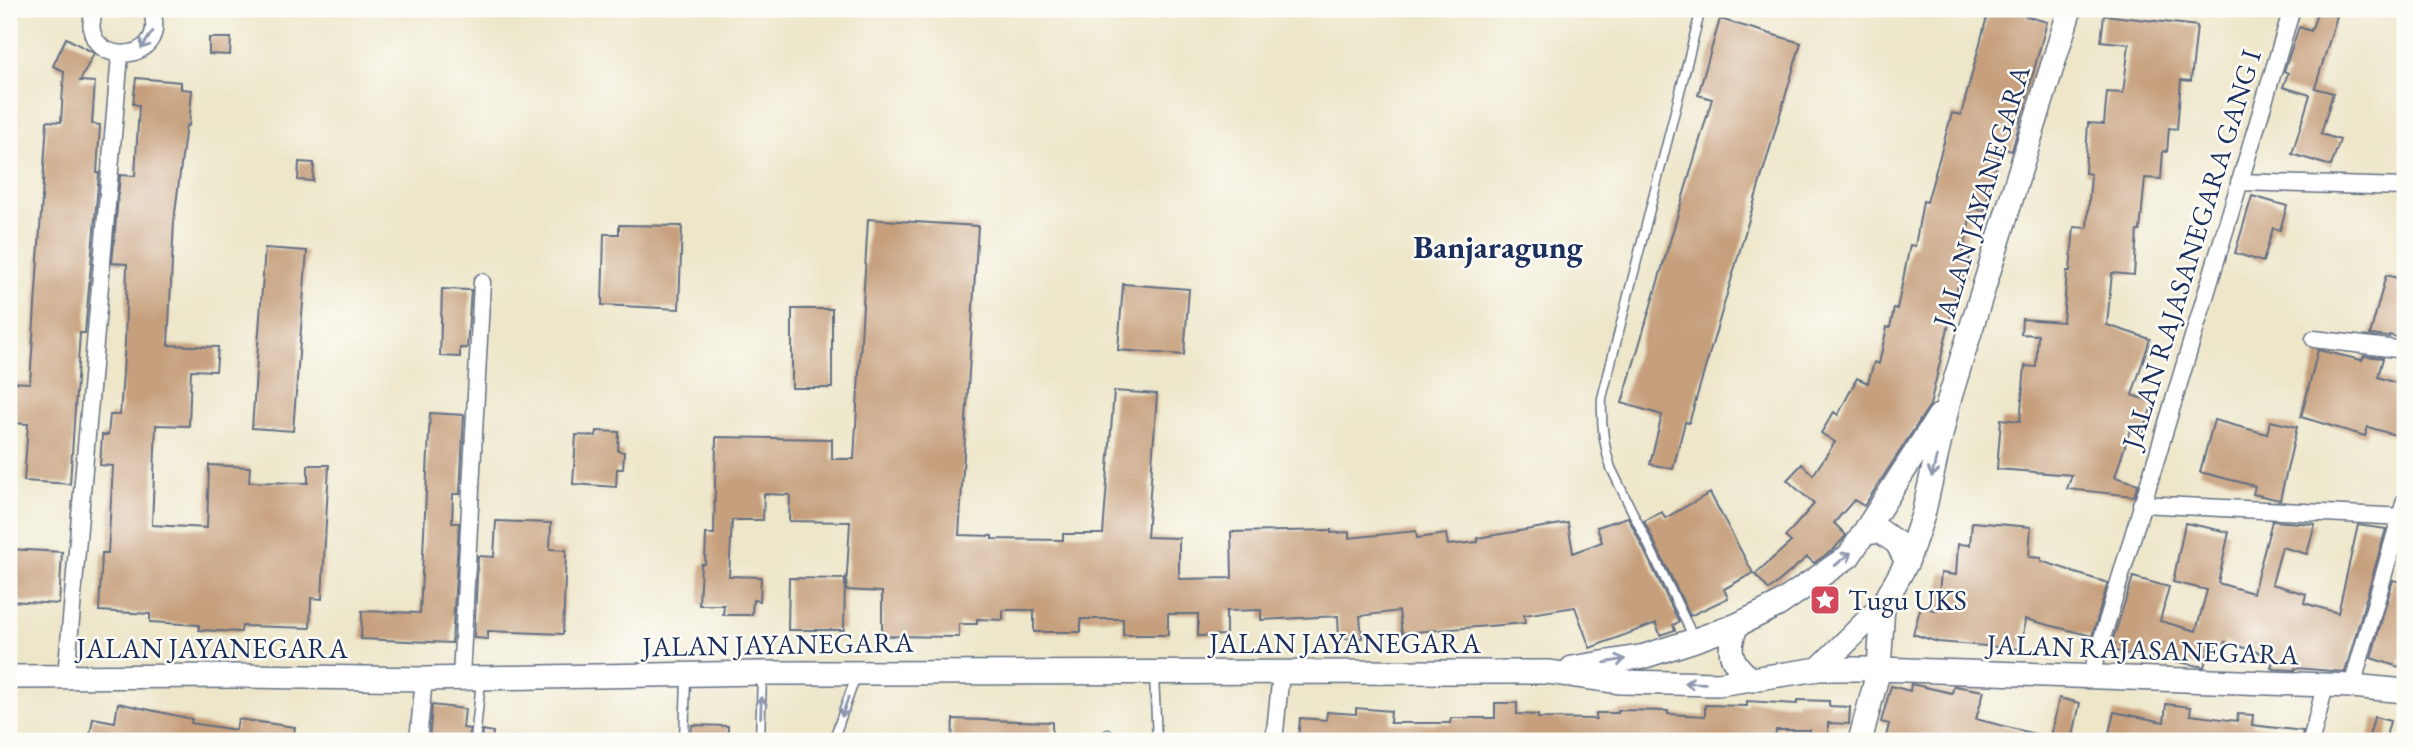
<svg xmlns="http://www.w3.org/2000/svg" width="2414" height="750" font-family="'EB Garamond',serif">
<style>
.building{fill:#c69f7b}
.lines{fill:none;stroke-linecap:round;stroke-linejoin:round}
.lane-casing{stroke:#646f83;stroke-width:11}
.street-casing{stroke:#646f83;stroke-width:19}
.secondary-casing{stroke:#646f83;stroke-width:26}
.lane{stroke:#fff;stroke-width:8}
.street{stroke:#fff;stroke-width:16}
.secondary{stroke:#fff;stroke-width:23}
.oneway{stroke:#8d97ae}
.labels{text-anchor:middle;stroke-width:5;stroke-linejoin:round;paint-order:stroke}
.street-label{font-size:28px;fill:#1b2f5e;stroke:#fdfcf7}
.poi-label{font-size:28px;fill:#1b2f5e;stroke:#fdfcf7;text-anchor:start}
.quarter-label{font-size:32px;font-weight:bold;fill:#1b2f5e;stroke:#fdfcf7}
</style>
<rect width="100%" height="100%" fill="#fdfcf7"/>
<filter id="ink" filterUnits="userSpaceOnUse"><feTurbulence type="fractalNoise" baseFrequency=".0143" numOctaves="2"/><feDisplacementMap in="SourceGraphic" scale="14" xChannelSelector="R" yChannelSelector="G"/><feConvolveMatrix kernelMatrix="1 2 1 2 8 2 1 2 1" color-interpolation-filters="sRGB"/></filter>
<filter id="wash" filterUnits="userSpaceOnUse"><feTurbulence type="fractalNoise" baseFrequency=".00686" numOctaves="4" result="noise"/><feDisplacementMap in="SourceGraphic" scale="28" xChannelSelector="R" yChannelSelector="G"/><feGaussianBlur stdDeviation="1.57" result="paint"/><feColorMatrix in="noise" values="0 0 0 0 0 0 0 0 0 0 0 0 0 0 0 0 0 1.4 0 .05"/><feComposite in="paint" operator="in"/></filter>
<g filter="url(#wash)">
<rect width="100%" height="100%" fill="#ede6c9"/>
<g id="blocks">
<!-- building -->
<path class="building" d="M1989,9H2027L2025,16L2047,22L2012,151L2001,148L1984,211L1972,208L1963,256L1970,257L1966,278L1960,277L1930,405L1864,506L1854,500L1834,523L1846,535L1843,539L1834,549L1814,563L1807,557L1769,590L1755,574L1791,542L1785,537L1814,504L1787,480L1802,464L1813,475L1835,442L1821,433L1834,412L1838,415L1857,378L1868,383L1874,362L1879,364L1887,327L1890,328L1894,308L1897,309L1910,245L1915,246L1923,201L1927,202L1952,113L1961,115Z
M2318,10L2337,16L2315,88L2333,93L2321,134L2340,140L2331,166L2292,154L2310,95L2283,87L2288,73L2284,71L2299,27L2311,31Z
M2104,15L2197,26L2191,81L2181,80L2177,129L2169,128L2167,152L2163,151L2161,179L2145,178L2140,231H2137L2134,275L2112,273L2107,325L2150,339L2132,395L2153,402L2143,434L2130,430L2115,477L2138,484L2134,496L2067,489L2072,475L1997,469L2001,419L2020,421L2025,366L2036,367L2038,335L2021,334L2022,319L2063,322L2067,271H2070L2074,227L2087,228L2091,174L2085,173L2088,123L2104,124L2107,92L2123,93L2129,44L2101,41Z
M1720,19L1801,43L1689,423L1685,422L1673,469L1650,464L1662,415L1622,403L1712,99L1698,95Z
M66,38L94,53L80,81L95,82L92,124L100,125L97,173H99L85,333H80L70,484L24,481L28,424L9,423V382L30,383L47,121L61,122L64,71L53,66Z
M209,38H231L230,55L209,54Z
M136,78L181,82V89L192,90L189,126L186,125L174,221L168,345L218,347L216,371L191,370L189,426L156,425L152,525L207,528L209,465L250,467L249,482L308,483V465H329L322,599L311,598L310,628L242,626L241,632L199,630V625L150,622V614L99,611L102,553H108L113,466L100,465L102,435H108L110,415H120L125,343L127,264L112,263L120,175L135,176L139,105L133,104Z
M299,162L314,163L313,181L298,180Z
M2252,196L2287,206L2280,230L2273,228L2263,262L2235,253Z
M868,219L978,226L959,535L992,536V539L1063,540V534H1103L1114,391L1157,394L1147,537L1179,538V579L1232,578L1231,532L1331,530V533L1349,532V538L1416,531L1417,538L1446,534L1448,545L1478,542L1477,538L1568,523L1573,553L1602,542L1597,527L1628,517L1679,622L1673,625L1675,630L1660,635L1656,623L1590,648L1575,607L1524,615L1525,623L1402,633L1399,611L1360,616L1362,638L1339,639L1338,616L1261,620V610L1226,611V635L1198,636V614H1168V635H1123V619H1081V632H1034V610H1003V620L977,619V624H959V637L882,636V592L846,590L850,522L789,521L790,495L764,494L763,520H732L729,576L761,577L760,601L753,600L752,615H723L724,605H699L701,564H705L706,534H714L716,437L832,439V459H854Z
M619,225L682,226L679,309L602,305L604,234H619Z
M265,248L307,251L293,431L252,428Z
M2386,275L2405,280V339L2389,335V337L2370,335Z
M1123,284L1189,289L1184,355L1118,350Z
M442,289L471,290L467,348H460V357L440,356Z
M792,309H832V388H792Z
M2318,350L2362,360L2364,356L2383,358L2378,377L2405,386V438L2368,427L2365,436L2301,417Z
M430,413L464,415L460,494H453L452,523H459L452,643L361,639L362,611L420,613Z
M2214,420L2267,434L2270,421L2297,427L2280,500L2253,494L2255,486L2200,472Z
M597,431L619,432L618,451L624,452L623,469H617L616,487L573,484L576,435L596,436Z
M1710,493L1753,573L1724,589L1728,598L1690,616L1644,521L1662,512L1665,518Z
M496,521L551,523L550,549L566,550L563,634L488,631V639L474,638L478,556L494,557Z
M2272,521L2315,524L2307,554L2282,547L2272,584L2306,594L2304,603L2338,613L2358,525L2386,529L2345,672L2295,668V670L2275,669L2271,668L2274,657L2225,642L2224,648L2210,644L2204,667L2150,656L2149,660L2113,650L2115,643L2112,642L2133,577L2169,587L2160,621L2196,631L2207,590L2173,582L2185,523L2229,532L2218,583L2253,593Z
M1972,522L2031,527L2029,557L2041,558V561L2072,571V572L2108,583L2092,636L2025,619L2022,649L1938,642L1913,634L1921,606L1937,611L1941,573L1956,575L1958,544L1970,545Z
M9,549L62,552L59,604L9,601Z
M789,578L845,579L844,630H788Z
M2393,580L2405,583V647L2399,667L2371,658Z
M1911,684L1952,693L1954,686L1984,691L1976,719L2043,736V741H1885L1889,724L1881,722L1891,686L1910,691Z
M2059,698L2080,703L2072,741H2050Z
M1797,700L1829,701V706L1850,707L1849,724L1828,723V741H1809L1810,730H1776L1775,741H1298L1300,718L1326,720L1327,712L1356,714V708L1391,711L1390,723H1450L1451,718H1495V703H1517V714L1538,715V718L1596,719V713H1618V710L1668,711V714L1705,716V705L1747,706V701L1797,704Z
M118,703L192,719L191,723L236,730L238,719L295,727L293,741H89L93,718L115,722Z
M2166,704L2191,707L2190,715L2237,721L2238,714L2253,715L2252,725L2303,731L2301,741H2107L2114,712L2164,722Z
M432,705L465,709L463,728L470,729L469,741H429Z
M2374,717L2390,721L2385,741H2368Z
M953,719L1052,722V741H952Z
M692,725L728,726V741H691Z
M483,730L493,732L492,741H482Z"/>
</g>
</g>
<g filter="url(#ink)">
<use href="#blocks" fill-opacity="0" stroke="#646f83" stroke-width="2"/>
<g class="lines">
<!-- lane casing -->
<g class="lane-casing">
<path id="lane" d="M1694,638L1611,468C1603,444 1601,423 1602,398L1701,9
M1154,675L1157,741
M1108,734V741
M475,741L481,680
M684,741L686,678
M760,741L762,674
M833,741L856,676"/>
</g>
<!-- street casing -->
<g class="street-casing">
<path id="street" d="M95,9C72,68 173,69 151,9
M2239,182L2405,187
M2314,339L2405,350
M2141,504L2405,517
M66,677L120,55
M461,677L482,282
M2090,678L2292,9
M2352,686L2405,500
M418,741L424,679
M1274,741L1281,673
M2311,741L2325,686"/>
</g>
<!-- secondary casing -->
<g class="secondary-casing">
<path id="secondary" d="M1865,533L1880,531L1897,543L1907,562
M1737,625C1726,651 1730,663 1752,680
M1572,668L1645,656L1695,640L1737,625L1778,605L1849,556L1939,416
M1819,669H1879L2352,686L2405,691
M9,677L244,676L424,679L762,673L1548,672L1621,682L1718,684L1819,669L1883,605L1907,562L1923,515L1949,400L2070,9
M1860,741L1879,669L1883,605"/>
</g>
<!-- lane -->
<use href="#lane" class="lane"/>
<!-- street -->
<use href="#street" class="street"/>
<!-- secondary -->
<use href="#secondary" class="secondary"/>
</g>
<!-- one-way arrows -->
<defs><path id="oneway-shaft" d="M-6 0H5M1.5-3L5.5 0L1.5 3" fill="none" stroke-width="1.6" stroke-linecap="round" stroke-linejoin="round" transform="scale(1.75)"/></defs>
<g class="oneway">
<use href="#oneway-shaft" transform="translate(147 40) rotate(124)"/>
<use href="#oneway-shaft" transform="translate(1934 467) rotate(103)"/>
<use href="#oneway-shaft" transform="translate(1843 559) rotate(-39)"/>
<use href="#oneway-shaft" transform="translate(1615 661) rotate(-10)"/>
<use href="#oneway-shaft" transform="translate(1695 683) rotate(-178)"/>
<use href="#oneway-shaft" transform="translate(761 707) rotate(-88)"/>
<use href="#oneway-shaft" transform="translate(845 707) rotate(109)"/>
</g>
</g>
<!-- icons -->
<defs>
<g id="sight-square" transform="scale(1.575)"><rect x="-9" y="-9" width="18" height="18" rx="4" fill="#d1495b" stroke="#fdfcf7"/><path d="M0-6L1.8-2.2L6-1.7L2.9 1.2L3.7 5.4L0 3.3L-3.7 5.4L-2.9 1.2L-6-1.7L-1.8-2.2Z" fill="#fff"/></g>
</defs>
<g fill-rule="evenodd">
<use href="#sight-square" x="1825" y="600"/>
</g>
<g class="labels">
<!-- street labels -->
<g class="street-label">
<text transform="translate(1981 196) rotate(-73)" y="10">JALAN JAYANEGARA</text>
<text transform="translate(2191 249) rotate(-73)" y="10">JALAN RAJASANEGARA GANG I</text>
<text x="1345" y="653">JALAN JAYANEGARA</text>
<text transform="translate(778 644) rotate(-1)" y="10">JALAN JAYANEGARA</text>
<text x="212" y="658">JALAN JAYANEGARA</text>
<text transform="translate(2143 649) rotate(2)" y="10">JALAN RAJASANEGARA</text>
</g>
<!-- poi labels -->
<g class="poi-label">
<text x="1848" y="610">Tugu UKS</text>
</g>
<!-- quarter labels -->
<g class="quarter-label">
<text x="1498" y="258">Banjaragung</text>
</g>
</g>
<!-- margin -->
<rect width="2414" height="750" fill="none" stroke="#fdfcf7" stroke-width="35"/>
</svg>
